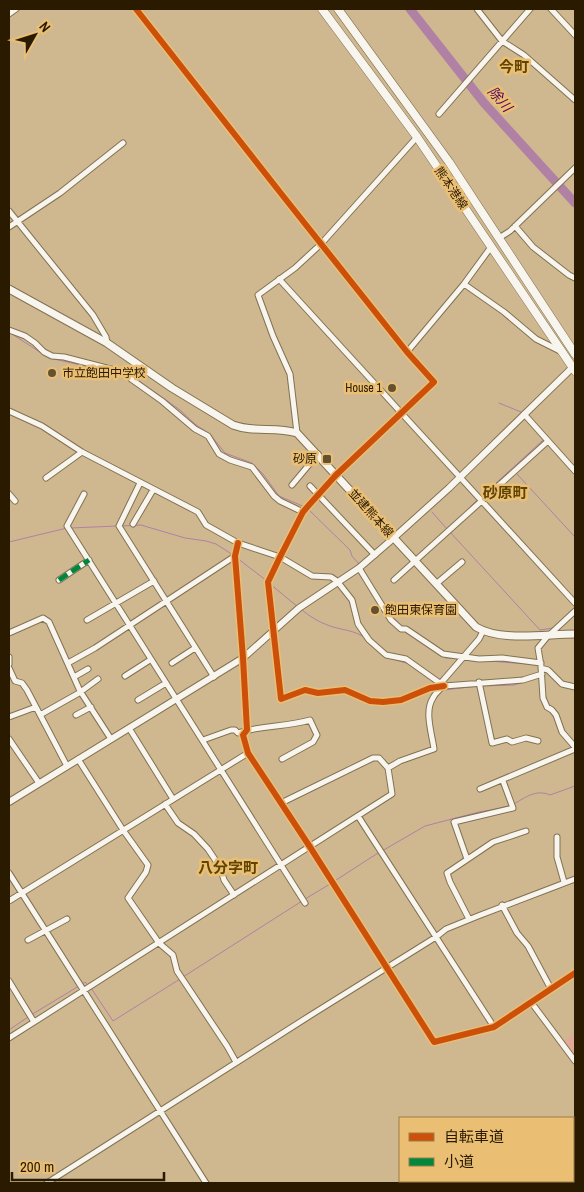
<svg xmlns="http://www.w3.org/2000/svg" width="584" height="1192" font-family="'Archivo Narrow','Noto Sans JP',sans-serif">
<style>
.green{fill:#e1aa97}
.lines{fill:none;stroke-linecap:round;stroke-linejoin:round}
.stream{stroke:#b081a5;stroke-width:1}
.river{stroke:#b081a5;stroke-width:9}
.minor-casing{stroke:#817252;stroke-width:7}
.tertiary-casing{stroke:#817252;stroke-width:8}
.secondary-casing{stroke:#817252;stroke-width:9}
.primary-casing{stroke:#817252;stroke-width:9}
.minor{stroke:#f8f4ee;stroke-width:5}
.tertiary{stroke:#f8f4ee;stroke-width:6}
.secondary{stroke:#f8f4ee;stroke-width:7}
.primary{stroke:#f8f4ee;stroke-width:8}
.quiet{stroke:#00873e;stroke-width:5;stroke-dasharray:10 5;stroke-linecap:butt}
.cycleway-casing{stroke:#eabf74;stroke-width:9}
.cycleway{stroke:#cc500a;stroke-width:6}
.poi-dot{fill:#645132;stroke:#eabf74;stroke-width:2}
.labels{text-anchor:middle;stroke-width:5;stroke-linejoin:round;paint-order:stroke}
.street-label{font-size:12px;fill:#2a1a00;stroke:#eabf74}
.poi-label{font-size:12px;fill:#2a1a00;stroke:#eabf74;text-anchor:start}
.water-label{font-size:14px;font-style:italic;fill:#50005f;stroke:#eabf74}
.quarter-label{font-size:15px;font-weight:bold;fill:#614400;stroke:#eabf74}
</style>
<rect width="100%" height="100%" fill="#cfb88f"/>
<!-- green -->
<path class="green" d="M575,1033V1056L564,1041Z"/>
<g class="lines">
<!-- stream -->
<path class="stream" d="M12,334L49,358L109,371
M132,376L180,410L196,425L210,434L225,453L252,463L263,474L279,496L305,507
M499,403L521,412
M517,474L575,537
M481,497L542,441L546,440
M470,507L478,499
M308,509L350,550L352,556L359,564
M432,512L447,529
M121,526L141,525L185,538L206,541L216,544L233,555
M71,528L117,526
M450,532L540,630L553,628
M9,542L67,528
M237,558L267,581
M363,569L376,592
M270,584L298,607
M301,609C310,617 319,622 330,626C341,630 355,630 365,638
M391,616L403,627
M375,648L383,655
M442,656L446,658L460,659
M396,660L406,663
M489,661L539,665
M545,671L563,687
M483,686L514,685L521,683
M444,690L479,686
M514,804C526,797 536,789 550,795L575,786
M382,851L425,826L479,812L503,808
M333,882L378,853
M305,899L330,884
M183,977L302,901
M82,984L85,982L89,986
M91,988L113,1021L180,979
M31,1015L79,986
M9,1030L28,1017"/>
<!-- river -->
<path class="river" d="M410,9L484,103L575,203"/>
<!-- minor casing -->
<g class="minor-casing">
<path id="minor" d="M136,9L283,196L407,352L434,382L336,475L309,505L303,512L280,557L268,582L281,699L305,690L318,693L345,690L370,701L383,702L401,700L430,688L444,686
M477,9L502,41L524,55L575,100
M551,9L575,35
M9,14L16,9
M439,114L530,9
M9,211L93,315L106,337L107,343
M515,226L533,247L569,275L575,278
M9,227L60,193L123,143
M499,238L510,231L575,168
M279,279L575,603
M464,284L504,312L536,339L562,352
M9,330L25,336L35,343L44,352L52,356L64,357L130,374L137,364
M407,352L464,284L491,247
M130,374L131,379L162,401L195,429L208,436L219,454L230,460L252,467L274,496L280,501L303,512
M9,411L42,426L82,452L198,512L206,525L238,543L280,557L312,576L331,577L337,581L352,600L358,624L369,640L386,655L406,659L444,686L523,680L542,674
M524,414L575,471
M297,433L290,374L273,336L258,295L295,268L321,244L417,137
M46,478L82,452
M140,483L119,526L214,677
M292,485L318,454
M310,486L375,555
M9,494L15,501
M84,494L67,526L305,903
M133,524L153,490
M238,543L235,556L243,658L247,730L243,735L248,753L310,847L434,1042L494,1027L575,973
M359,568L391,620L401,629H406L443,654L479,659L502,658L541,663
M59,580L89,560
M394,580L548,441
M436,584L462,562
M575,611L547,637L538,648L541,666L543,698L547,707L552,710L556,715L562,732L575,747
M87,620L154,581
M9,633L43,618L49,622L80,691L111,739
M9,657V664
M68,663L95,648L235,556
M172,663L195,648
M9,668L15,681L22,683L27,690L67,766
M541,668L548,670L562,684L575,687
M125,676L150,660
M74,677L88,669
M479,682L492,743L507,739L512,742L526,738L538,741
M440,684L479,639L483,631
M138,700L166,683
M40,715L79,693L98,679
M76,715L91,707
M9,717L36,707
M129,728L173,799
M9,739L39,783
M203,740L231,730H235L238,733C261,725 287,727 310,720L317,735L313,742L282,759
M78,759L123,830L148,865L146,872L128,898L159,943L173,955L177,971L227,1046L236,1062
M480,789L575,749
M281,803L373,758H379L388,768
M165,804L178,823L194,834L208,849L220,867L224,880L234,895
M358,816L494,1027
M557,837V857L564,882
M467,859L454,822L513,808L503,781
M9,873L206,1183
M9,901L248,753
M502,905L517,933L528,946L551,989
M469,919L450,882L447,873L493,842L526,831
M28,940L67,919
M9,981L34,1022
M531,1002L575,1061
M9,1038L392,794L388,768L400,761L434,749C432,734 424,711 433,698C435,693 440,690 443,686
M47,1183L311,1015L436,937L446,929L478,916L575,879"/>
</g>
<!-- tertiary casing -->
<g class="tertiary-casing">
<path id="tertiary" d="M9,802L243,658L299,608L359,568L388,543L449,488L575,365"/>
</g>
<!-- secondary casing -->
<g class="secondary-casing">
<path id="secondary" d="M9,289L107,343L172,388L233,425C254,433 276,426 297,433L476,627C501,642 546,634 575,634"/>
</g>
<!-- primary casing -->
<g class="primary-casing">
<path id="primary" d="M322,9L417,137L575,371
M338,9L449,162L575,354"/>
</g>
<!-- minor -->
<use href="#minor" class="minor"/>
<!-- tertiary -->
<use href="#tertiary" class="tertiary"/>
<!-- secondary -->
<use href="#secondary" class="secondary"/>
<!-- primary -->
<use href="#primary" class="primary"/>
<!-- quiet -->
<path class="quiet" d="M59,580L89,560"/>
<!-- cycleway casing -->
<g class="cycleway-casing">
<path id="cycleway" d="M136,9L283,196L407,352L434,382L336,475L309,505L303,512L280,557L268,582L281,699L305,690L318,693L345,690L370,701L383,702L401,700L430,688L444,686
M238,543L235,556L243,658L247,730L243,735L248,753L310,847L434,1042L494,1027L575,973"/>
</g>
<!-- cycleway -->
<use href="#cycleway" class="cycleway"/>
</g>
<!-- markers -->
<g class="poi-dot">
<circle cx="52" cy="373" r="5"/>
<circle cx="392" cy="388" r="5"/>
<rect x="322" y="454" width="10" height="10" rx="2.5"/>
<circle cx="375" cy="610" r="5"/>
</g>
<g class="labels">
<!-- street labels -->
<g class="street-label">
<text transform="translate(451 188) rotate(56)" y="4">熊本港線</text>
<text transform="translate(371 513) rotate(48)" y="4">並建熊本線</text>
</g>
<!-- poi labels -->
<g class="poi-label">
<text x="62" y="377">市立飽田中学校</text>
<text x="382" y="392" text-anchor="end">House 1</text>
<text x="317" y="463" text-anchor="end">砂原</text>
<text x="385" y="614">飽田東保育園</text>
</g>
<!-- water labels -->
<g class="water-label">
<text transform="translate(500 99) rotate(49)" y="5">除川</text>
</g>
<!-- quarter labels -->
<g class="quarter-label">
<text x="514" y="72">今町</text>
<text x="505" y="498">砂原町</text>
<text x="228" y="873">八分字町</text>
</g>
</g>
<!-- border -->
<rect width="584" height="1192" fill="none" stroke="#2a1a00" stroke-width="20"/>
<!-- legend -->
<rect x="399" y="1117" width="175" height="65" fill="#eabf74" stroke="#9d7d46"/>
<rect x="409" y="1133" width="25" height="8" fill="#cc500a" stroke="#9d7d46"/>
<text x="444" y="1142" font-size="15" fill="#2a1a00">自転車道</text>
<rect x="409" y="1158" width="25" height="8" fill="#00873e" stroke="#9d7d46"/>
<text x="444" y="1167" font-size="15" fill="#2a1a00">小道</text>
<!-- north arrow -->
<g transform="translate(35 35) rotate(51)" stroke="#eabf74" stroke-width="4" paint-order="stroke">
<path d="M0-4L9 19L0 12L-9 19Z" fill="#2a1a00"/>
<text y="-8" font-size="14" font-weight="bold" text-anchor="middle" fill="#2a1a00">N</text>
</g>
<!-- scale -->
<path d="M12 1172v8h152v-8" fill="none" stroke="#2a1a00" stroke-width="2.5"/>
<text x="20" y="1172" font-size="15" fill="#2a1a00" stroke="#eabf74" stroke-width="4" paint-order="stroke">200 m</text>
</svg>
